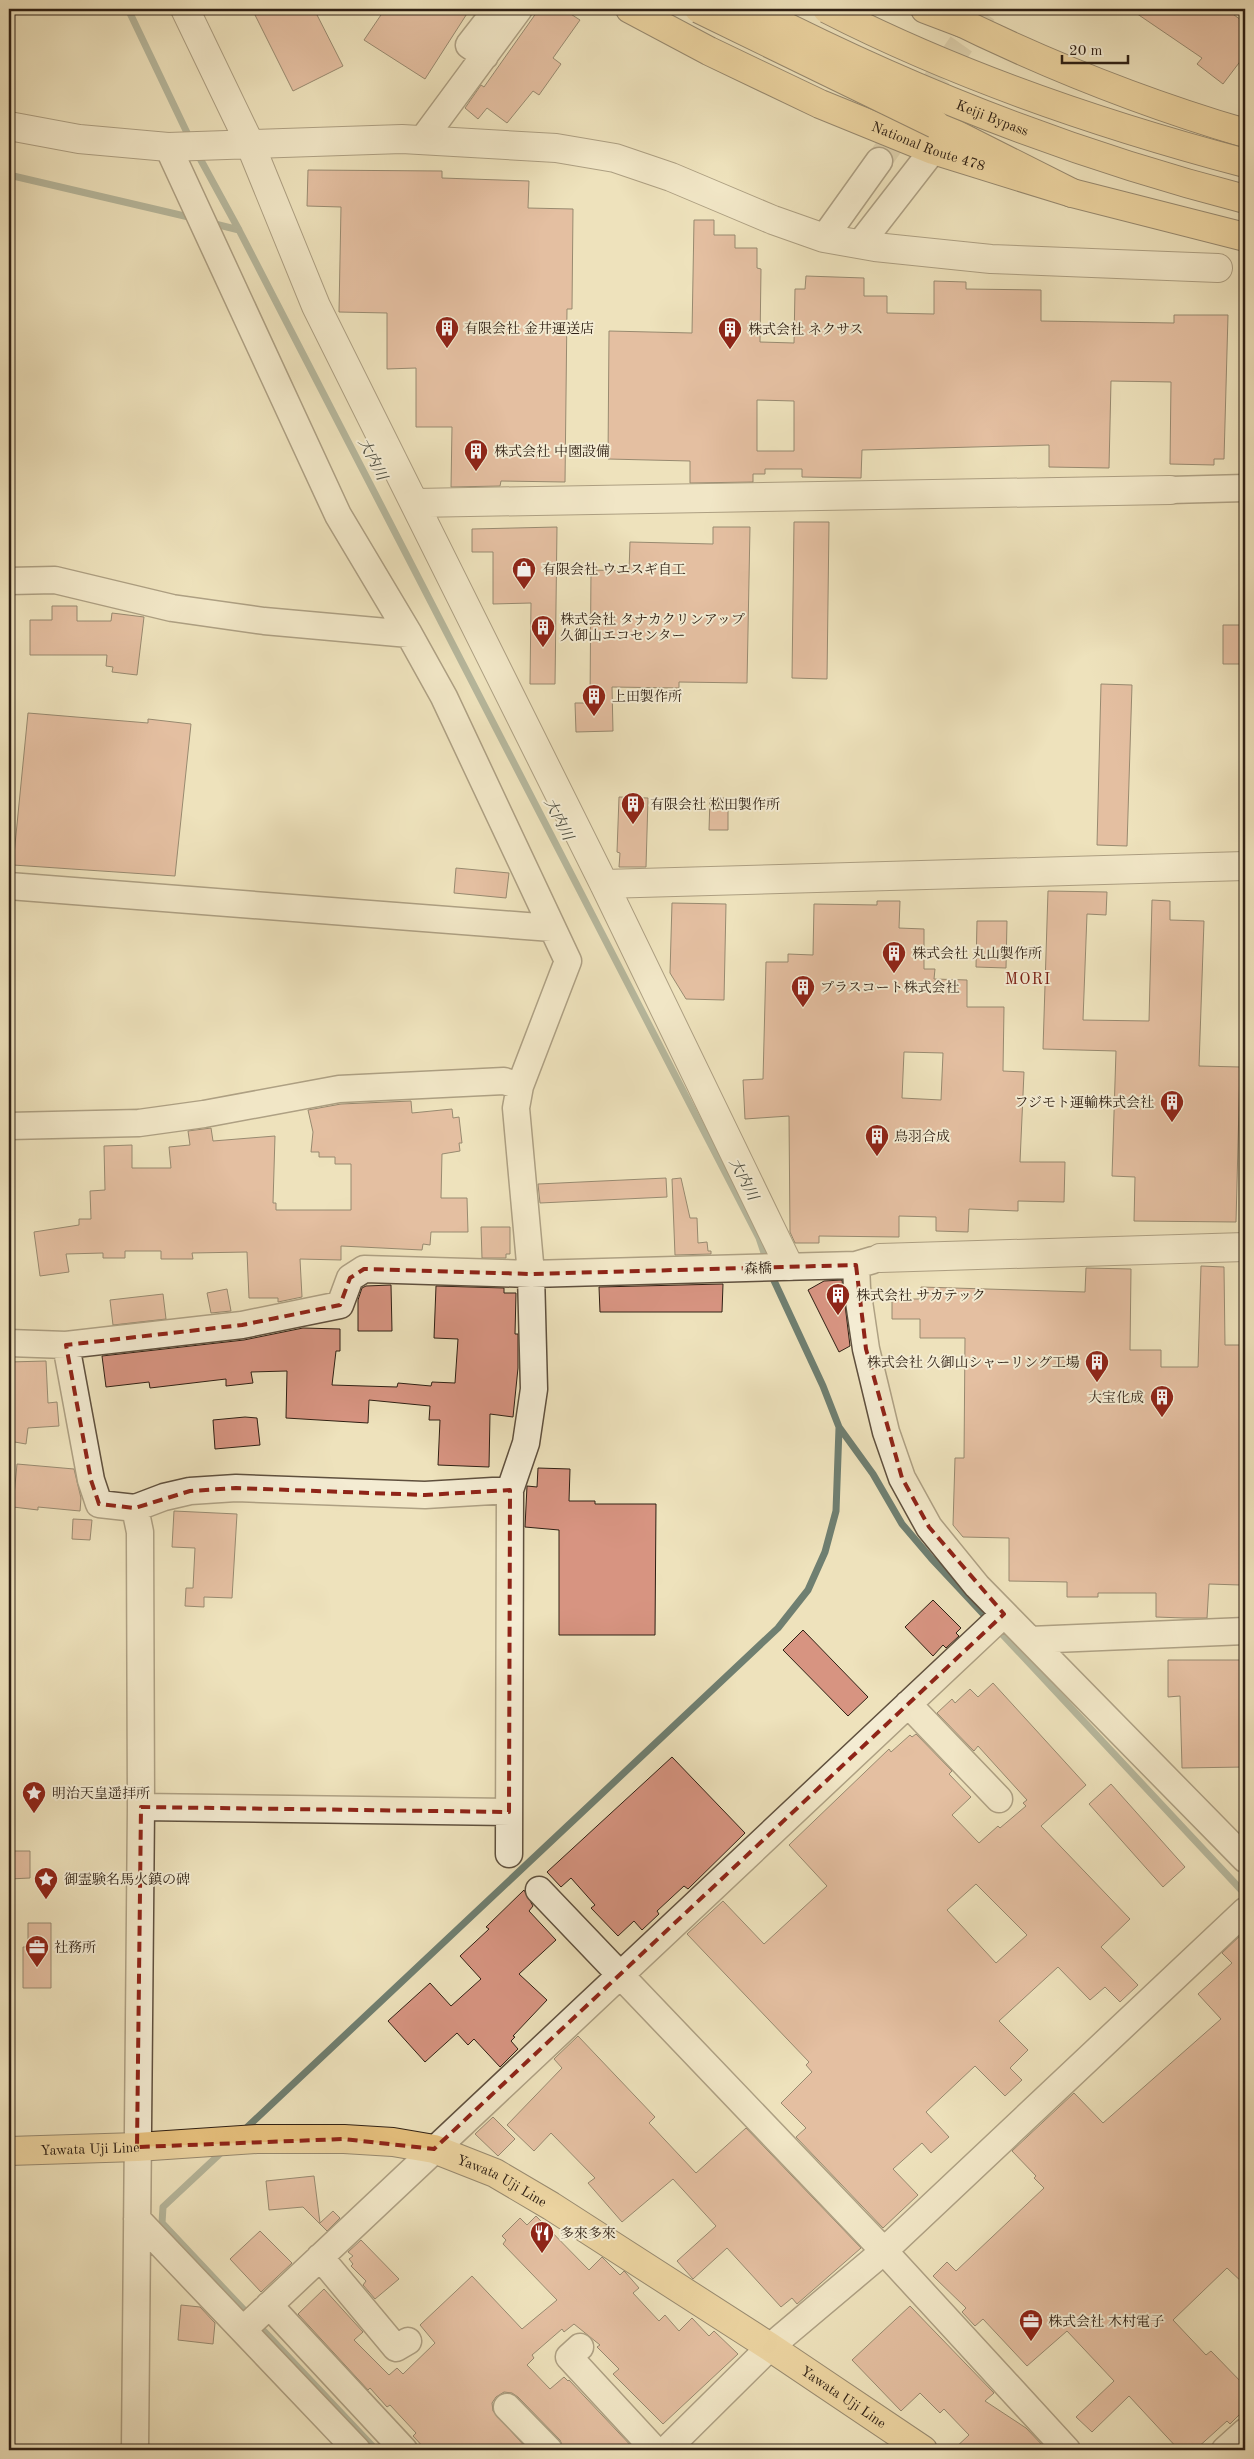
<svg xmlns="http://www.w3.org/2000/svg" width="1254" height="2459" font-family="'Old Standard TT','Noto Serif JP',serif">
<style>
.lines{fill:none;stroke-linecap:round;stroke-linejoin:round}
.stream{stroke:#6f7f71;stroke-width:7}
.building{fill:#d79481;stroke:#2f2014;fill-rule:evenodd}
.minor-tunnel{stroke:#c8bb9a;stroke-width:26;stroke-dasharray:26 13;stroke-linecap:butt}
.minor-casing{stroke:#5f503e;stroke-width:29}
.tertiary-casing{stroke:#5f503e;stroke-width:30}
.primary-casing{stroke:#2f2014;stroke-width:30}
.trunk-casing{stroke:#2f2014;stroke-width:30}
.motorway-casing{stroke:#2f2014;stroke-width:30}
.minor{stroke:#f4ecd3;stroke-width:26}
.tertiary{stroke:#f4ecd3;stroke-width:28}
.primary{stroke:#e7c17e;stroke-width:28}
.trunk{stroke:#e7c17e;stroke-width:28}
.motorway{stroke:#e7c17e;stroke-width:28}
.motorway-bridge-casing{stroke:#2f2014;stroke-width:30;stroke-linecap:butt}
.motorway-bridge{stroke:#e7c17e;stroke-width:28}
.marked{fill:none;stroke:#8f2418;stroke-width:4;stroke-dasharray:10 6;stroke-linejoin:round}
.labels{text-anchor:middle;stroke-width:4;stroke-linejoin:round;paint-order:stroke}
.street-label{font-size:14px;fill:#2f2014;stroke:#f4ecd3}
.poi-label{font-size:14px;fill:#2f2014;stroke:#f4ecd3;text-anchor:start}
.water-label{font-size:15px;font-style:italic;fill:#4f4f42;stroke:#f4ecd3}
.quarter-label{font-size:16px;letter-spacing:1px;fill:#7a1f14;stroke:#f4ecd3}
</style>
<rect width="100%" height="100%" fill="#eee2bc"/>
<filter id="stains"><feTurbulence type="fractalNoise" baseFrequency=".004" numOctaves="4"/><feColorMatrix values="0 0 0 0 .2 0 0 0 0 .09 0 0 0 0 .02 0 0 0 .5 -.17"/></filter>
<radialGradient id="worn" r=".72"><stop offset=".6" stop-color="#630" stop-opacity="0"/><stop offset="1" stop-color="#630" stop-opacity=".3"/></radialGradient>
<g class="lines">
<!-- stream -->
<path class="stream" d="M128,9L190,139
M197,153L239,230L759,1238L767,1262
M9,175L193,218
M211,223L239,230
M770,1272L823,1386L839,1427L873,1474L902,1524L931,1558L1245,1894
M242,2132L778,1628L808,1590L825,1552L836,1511L839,1428
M224,2150L163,2207L162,2223L376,2450"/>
</g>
<!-- building -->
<path class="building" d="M252,9H314L343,66L293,91Z
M385,9H470L425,79L364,40Z
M539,9H563L580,20L553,58L561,64L539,95L533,91L507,123L487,108L478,119L465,108L481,85L484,87Z
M1130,9H1226L1245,23V55L1223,84L1197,64L1202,58Z
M308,170L442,171V178L529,181L528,208L573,209L572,309H567L565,482L501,481L500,486L451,487L452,427H416V368L387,369V313L339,312L341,207L307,206Z
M694,220H714V235H735V248H757V268L761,269L760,342L794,343L795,289H805L806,276L864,278V296H887V313L934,314V281L966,282V289L1041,290V321L1174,323V315H1228L1224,459H1214V465L1170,464L1171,382L1111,381L1109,468L1049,467V445L862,450L861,478L802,477V469H765V474H753V482L690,483V461L608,459L609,331L692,333ZM757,400L794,401V451H757Z
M794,522H829L827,679L792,678Z
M557,527L555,684H530L531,603L493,604V552H472V529Z
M713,527H750L747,683L679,682V688L612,687L613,731L576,732L575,703H590L591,570L629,571L630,542L713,544Z
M52,606H77V621H111L112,613L144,617L137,675L112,672L113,667L106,666L107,655H30V620H52Z
M1223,625H1245V664H1223Z
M1101,684L1132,685L1127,846L1097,845Z
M28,713L148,723V719L191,724L175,876L13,865Z
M619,797L648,798L646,867H619L620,853L617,852Z
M710,798H728V830H709Z
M456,868L509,873L506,898L454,893Z
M1048,891L1107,892L1106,915L1087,914L1083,1020L1149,1021L1152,900L1170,901V920L1204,921L1199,1066L1240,1067L1236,1222L1134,1221L1135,1177L1112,1176L1116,1051L1043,1049Z
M877,901H900L899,928L924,929V969H935L934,979L967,980V1007H1004L1003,1071L1024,1072L1020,1162H1065L1064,1202L1018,1201V1211L969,1209L968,1232L936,1231V1217L899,1216V1237L819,1236V1243H795L790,1232L789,1116L745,1119L743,1080L763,1079L766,962H788V954L813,955L814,904L877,905ZM904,1052L943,1053L941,1100L902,1098Z
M672,903L726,904L724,1000L686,999L670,973Z
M977,921H1007L1006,968L976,967Z
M411,1101L412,1113L452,1109L453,1118L459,1117L462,1143H459L460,1151L442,1154L441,1198H467L468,1232H431L430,1245L423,1244L422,1250L341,1246V1260L300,1259L302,1297L278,1302V1298H249L247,1252L192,1253L193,1259H161V1251H125V1258H103V1253L66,1254L69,1272L40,1276L34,1232L79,1225V1219H91L90,1191L105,1190L104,1146L132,1145V1168H171L169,1147L190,1145L188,1131L211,1128L213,1141L275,1136L273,1203H276V1210H351V1164H335V1157H319V1152H311L313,1132L308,1110L341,1104Z
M666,1178L667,1197L540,1203L538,1184Z
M681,1178L690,1218H697L698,1243L707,1242L708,1251H711V1254L675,1255L672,1179Z
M481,1227H510V1254H506V1258H482Z
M1201,1266L1224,1267L1225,1345H1245V1433L1240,1585L1209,1584L1207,1618H1184L1156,1617V1593H1098V1597H1067V1582L1009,1581V1538L963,1537L953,1525L955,1458H964L965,1338H920V1319H892V1299H920L921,1287L1085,1292L1086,1268L1131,1269L1130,1350H1161V1367H1198Z
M842,1280L850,1346L839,1352L808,1290L824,1281Z
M723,1284L722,1312H600L599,1287Z
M391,1285L392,1331H358V1300L362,1288L366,1286Z
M436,1286L504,1288V1293H516L515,1334H518V1368L513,1417L490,1414L489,1467L438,1465L440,1420H429L430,1406L369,1400L368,1423L286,1418L287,1371L251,1372L253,1383L226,1386V1379L150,1388L149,1382L106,1387L102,1356L244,1340L303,1328L340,1329V1351H336L332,1385L397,1387L398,1383L431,1386L432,1382L455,1383L458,1339L434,1338Z
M227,1289L231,1311L211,1313L207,1293Z
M163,1294L166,1319L113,1325L110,1300Z
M46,1361L48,1403L57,1402L59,1426L28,1428L26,1444L9,1441V1362Z
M245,1417L257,1418L260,1445L215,1449L213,1420Z
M17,1464L74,1469L81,1498L80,1511L38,1507V1510L13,1507Z
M538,1468L570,1469L569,1501H595V1504H656L655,1635H559V1530L525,1527L527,1486L537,1487Z
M174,1511L237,1514L232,1598L204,1597V1607L185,1606L186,1588H193L195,1548L172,1547Z
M73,1519L92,1520L90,1540L72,1539Z
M933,1600L961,1628L956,1633L959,1636L946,1648L943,1645L933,1656L905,1627Z
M803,1630L868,1697L848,1716L783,1650Z
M1168,1660H1245V1767L1182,1768L1180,1696L1168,1697Z
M993,1683L1086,1785L1041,1826L1130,1919L1101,1947L1138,1985L1120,2002L1105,1987L1090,2000L1058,1967L999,2021L1028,2050L1010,2068L1022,2080L1005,2096L975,2066L926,2112L949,2137L931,2153L922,2143L893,2169L918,2195L883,2228L796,2137L806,2128L781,2103L812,2072L806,2065L809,2062L687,1934L723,1901L764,1944L827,1886L789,1845L889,1749L891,1752L910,1735L912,1737L916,1734L952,1771L949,1774L971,1797L952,1815L979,1843L998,1826L1000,1828L1026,1806L1023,1803L1027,1800L978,1746L974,1751L937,1713L952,1699L955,1703L970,1689L978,1697ZM976,1884L1027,1935L996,1963L947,1910Z
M672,1757L745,1833L688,1889L684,1886L657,1911L659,1914L642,1930L634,1921L618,1936L591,1908L595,1905L571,1878L561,1887L547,1872Z
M1111,1784L1185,1867L1163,1887L1089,1804Z
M9,1851H30V1878L9,1879Z
M524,1890L533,1906L529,1911L556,1940L519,1974L547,2000L513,2036L515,2037L511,2041L518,2049L500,2067L474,2039L468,2045L457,2033L425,2062L388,2021L430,1983L451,2006L481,1979L460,1956L489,1929L486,1927Z
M28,1923H51V1988H23V1947H28Z
M1245,1931V2285L1227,2268L1173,2320L1206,2355L1211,2351L1245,2386V2409L1230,2424L1227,2421L1195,2450H1179L1129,2396L1092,2432L1076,2417L1114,2381L1067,2331L1027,2366L983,2319L975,2326L962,2312L966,2308L933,2276L947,2262L956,2271L1044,2188L1034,2178L1036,2176L1012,2151L1074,2093L1103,2123L1221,2019L1198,1994L1232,1963L1222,1953Z
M578,2036L655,2117L649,2123L696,2173L746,2128L861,2248L797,2304L792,2298L781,2307L727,2248L693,2279L677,2261L716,2226L673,2179L622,2222L588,2183L595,2178L551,2133L534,2151L507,2125L562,2068L554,2059Z
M493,2117L515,2139L498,2156L475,2134Z
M314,2176L320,2223L333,2211L340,2218L327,2231L303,2207L269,2210L266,2181Z
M536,2216L589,2270L602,2257L620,2275L624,2271L626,2273L639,2288L633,2293L659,2321L665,2315L679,2331L692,2318L709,2336L714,2331L738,2354L663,2424L613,2374L619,2369L597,2347L600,2345L574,2324L564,2332L562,2329L532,2355L534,2358L527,2365L550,2389L564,2377L568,2381L569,2380L635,2450H564L560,2440L518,2397L512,2393L504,2392L496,2397L492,2403L493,2411L528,2450H426L413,2436L416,2433L390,2405L387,2407L370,2388L368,2390L298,2314L324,2289L363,2332L354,2340L389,2375L397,2368L403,2374L435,2343L420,2325L472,2276L522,2329L557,2300L503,2244L506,2240L502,2236L520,2218L527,2225Z
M260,2231L292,2263L261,2292L230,2259Z
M361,2240L399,2279L375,2299L363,2285L366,2281L351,2266L353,2264L349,2259L353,2256L348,2252Z
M181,2305L200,2307L215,2323L213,2344L178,2340Z
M910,2306L994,2393L985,2401L1026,2428L1047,2450H953L969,2435L944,2409L940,2413L920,2393L901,2411L852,2360Z"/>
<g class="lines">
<!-- minor-tunnel -->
<path class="minor-tunnel" d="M879,161L986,9"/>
<!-- minor casing -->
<g class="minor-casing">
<path id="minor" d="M485,56L469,45L497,9
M423,139L519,9
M824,238L879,161
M860,244L933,150
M1170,490L1245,488
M9,581L55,580L172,608L264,621L409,634
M9,886L552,928
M9,1126L139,1123L204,1114L339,1089L504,1081L520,1086
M873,1260L856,1265L857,1288L866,1349L886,1432L902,1478L929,1527L977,1586L1245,1859
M9,1343L66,1345L242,1325L340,1305L350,1278L364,1269L531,1274L856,1265
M66,1345L91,1480L99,1504L135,1508L164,1497L190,1491L236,1488L425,1495L510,1490L526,1443L534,1389L531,1274L516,1108L520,1086L568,961L444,697L409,634L338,515L168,147
M1030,1640L1245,1631
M908,1704L999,1799
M141,1807L509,1812
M509,1854L510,1490
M539,1890L884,2251L1067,2450
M137,2219L357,2450
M320,2257L396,2348L408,2341
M269,2305L404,2450
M244,2329L1004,1614
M580,2347L569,2357L655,2450
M507,2407L549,2450
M135,2450L141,1807L140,1532L135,1508
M666,2450L770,2347L884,2251L1245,1911
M1225,2450L1245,2432"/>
</g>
<!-- tertiary casing -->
<g class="tertiary-casing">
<path id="tertiary" d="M185,9L250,144L316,306L604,884L789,1266
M9,126L79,139L168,147L402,139L556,148L615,158L671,177L773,220L824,238L875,247L991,259L1218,268
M415,503L1170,490
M604,884L1245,866
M880,1258L1245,1247"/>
</g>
<!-- primary casing -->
<g class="primary-casing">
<g id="primary">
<path id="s1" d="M9,2151L137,2147L257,2139H344L393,2142L434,2149L495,2173L551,2206L770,2347L923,2450"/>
</g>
</g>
<!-- trunk casing -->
<g class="trunk-casing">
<g id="trunk">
<path id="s2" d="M630,9L709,51L820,104L933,150L1072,193L1245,237"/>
<path d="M942,13C1038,61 1143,103 1245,133"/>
</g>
</g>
<!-- motorway casing -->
<g class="motorway-casing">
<path id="motorway" d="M925,9L962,23
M935,124L1072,193"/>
</g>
<!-- minor -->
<use href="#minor" class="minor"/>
<!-- tertiary -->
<use href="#tertiary" class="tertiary"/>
<!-- primary -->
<use href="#primary" class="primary"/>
<!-- trunk -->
<use href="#trunk" class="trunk"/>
<!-- motorway -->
<use href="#motorway" class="motorway"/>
<!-- motorway-bridge casing -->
<g class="motorway-bridge-casing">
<g id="motorway-bridge">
<path d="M699,9L935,124"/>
<path id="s3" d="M751,9C908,90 1074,155 1245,199"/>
<path d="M827,9C956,75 1105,126 1245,163"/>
</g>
</g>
<!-- motorway-bridge -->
<use href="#motorway-bridge" class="motorway-bridge"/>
</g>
<!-- marked area -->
<path d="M0 0H1254V2459H0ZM856,1265L866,1349L902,1478L929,1527L1004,1614L434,2149L344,2139L137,2147L141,1807L509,1812L510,1490L425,1495L236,1488L190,1491L135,1508L99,1504L91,1480L66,1345L242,1325L340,1305L350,1278L364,1269L531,1274Z" fill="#eee2bc" fill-opacity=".55" fill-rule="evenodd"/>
<path class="marked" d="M856,1265L866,1349L902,1478L929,1527L1004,1614L434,2149L344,2139L137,2147L141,1807L509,1812L510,1490L425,1495L236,1488L190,1491L135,1508L99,1504L91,1480L66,1345L242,1325L340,1305L350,1278L364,1269L531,1274Z"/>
<!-- icons -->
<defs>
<g id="building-pin" transform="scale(1.25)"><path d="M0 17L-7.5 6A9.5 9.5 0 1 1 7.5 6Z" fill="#8f2418" stroke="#f4ecd3"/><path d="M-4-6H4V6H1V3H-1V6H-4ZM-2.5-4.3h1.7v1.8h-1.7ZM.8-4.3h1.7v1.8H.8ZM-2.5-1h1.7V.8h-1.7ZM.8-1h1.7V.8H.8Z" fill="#fff"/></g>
<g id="shop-pin" transform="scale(1.25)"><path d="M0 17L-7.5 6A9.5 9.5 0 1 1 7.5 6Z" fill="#8f2418" stroke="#f4ecd3"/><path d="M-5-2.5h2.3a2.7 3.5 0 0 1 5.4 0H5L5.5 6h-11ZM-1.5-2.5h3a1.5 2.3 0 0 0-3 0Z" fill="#fff"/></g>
<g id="sight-pin" transform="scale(1.25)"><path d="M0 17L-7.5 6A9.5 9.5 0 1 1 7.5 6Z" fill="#8f2418" stroke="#f4ecd3"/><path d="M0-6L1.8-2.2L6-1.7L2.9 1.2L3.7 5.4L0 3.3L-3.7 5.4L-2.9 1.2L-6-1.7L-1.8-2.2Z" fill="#fff"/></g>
<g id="office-pin" transform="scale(1.25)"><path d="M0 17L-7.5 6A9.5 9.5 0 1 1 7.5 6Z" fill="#8f2418" stroke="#f4ecd3"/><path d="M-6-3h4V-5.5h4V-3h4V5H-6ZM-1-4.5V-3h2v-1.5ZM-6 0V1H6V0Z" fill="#fff"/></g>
<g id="restaurant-pin" transform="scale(1.25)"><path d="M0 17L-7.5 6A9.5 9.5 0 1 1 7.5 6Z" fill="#8f2418" stroke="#f4ecd3"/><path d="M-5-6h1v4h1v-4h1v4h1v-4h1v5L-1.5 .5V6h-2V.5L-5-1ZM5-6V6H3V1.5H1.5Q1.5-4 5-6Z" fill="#fff"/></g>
</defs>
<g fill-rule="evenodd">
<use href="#building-pin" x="447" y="328"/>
<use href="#building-pin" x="730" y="329"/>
<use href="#building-pin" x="476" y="451"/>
<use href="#shop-pin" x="524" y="569"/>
<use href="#building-pin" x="543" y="627"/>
<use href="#building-pin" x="594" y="696"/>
<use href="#building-pin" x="633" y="804"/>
<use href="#building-pin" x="894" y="953"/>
<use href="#building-pin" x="803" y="987"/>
<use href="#building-pin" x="1172" y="1102"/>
<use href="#building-pin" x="877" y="1136"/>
<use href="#building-pin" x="838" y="1295"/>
<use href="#building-pin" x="1097" y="1362"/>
<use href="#building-pin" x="1162" y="1397"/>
<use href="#sight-pin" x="34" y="1793"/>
<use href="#sight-pin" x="46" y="1879"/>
<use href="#office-pin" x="37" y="1947"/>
<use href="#restaurant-pin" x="542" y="2233"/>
<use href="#office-pin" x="1031" y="2321"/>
</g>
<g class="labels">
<!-- street labels -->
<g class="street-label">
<text dy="5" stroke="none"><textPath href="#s3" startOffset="265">Keiji Bypass</textPath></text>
<text dy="5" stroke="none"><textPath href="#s2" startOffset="329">National Route 478</textPath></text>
<text transform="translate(758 1268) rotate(-1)" y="5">森橋</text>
<text dy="5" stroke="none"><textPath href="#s1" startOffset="81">Yawata Uji Line</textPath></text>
<text dy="5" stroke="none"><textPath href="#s1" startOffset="501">Yawata Uji Line</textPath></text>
<text dy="5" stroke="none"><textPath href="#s1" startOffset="906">Yawata Uji Line</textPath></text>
</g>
<!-- poi labels -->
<g class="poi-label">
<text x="464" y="333">有限会社 金井運送店</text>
<text x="748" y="334">株式会社 ネクサス</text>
<text x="494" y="456">株式会社 中園設備</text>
<text x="542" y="574">有限会社 ウエスギ自工</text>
<text x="560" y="624">株式会社 タナカクリンアップ<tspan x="560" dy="16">久御山エコセンター</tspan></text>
<text x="612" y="701">上田製作所</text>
<text x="650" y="809">有限会社 松田製作所</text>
<text x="912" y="958">株式会社 丸山製作所</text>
<text x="820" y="992">プラスコート株式会社</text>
<text x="1154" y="1107" text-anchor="end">フジモト運輸株式会社</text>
<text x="894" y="1141">鳥羽合成</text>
<text x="856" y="1300">株式会社 サカテック</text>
<text x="1080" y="1367" text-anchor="end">株式会社 久御山シャーリング工場</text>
<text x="1144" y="1402" text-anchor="end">大宝化成</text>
<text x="52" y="1798">明治天皇遥拝所</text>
<text x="64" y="1884">御霊験名馬火鎮の碑</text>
<text x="54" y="1952">社務所</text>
<text x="560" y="2238">多來多來</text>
<text x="1048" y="2326">株式会社 木村電子</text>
</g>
<!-- water labels -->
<g class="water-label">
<text transform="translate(373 459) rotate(63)" y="5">大内川</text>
<text transform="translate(559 819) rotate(63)" y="5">大内川</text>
<text transform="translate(744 1179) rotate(63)" y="5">大内川</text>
</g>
<!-- quarter labels -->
<g class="quarter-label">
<text x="1028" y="984">MORI</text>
</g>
</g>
<!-- margin -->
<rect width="1254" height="2459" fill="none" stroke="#eee2bc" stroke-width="30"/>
<rect x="10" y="10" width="1234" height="2439" fill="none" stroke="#2f2014" stroke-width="2.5"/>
<rect x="15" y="15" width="1224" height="2429" fill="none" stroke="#2f2014"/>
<!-- scale -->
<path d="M1062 55v8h66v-8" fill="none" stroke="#2f2014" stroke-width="2.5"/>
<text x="1069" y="55" font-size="15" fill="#2f2014" stroke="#f4ecd3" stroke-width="4" paint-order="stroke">20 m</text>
<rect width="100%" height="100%" filter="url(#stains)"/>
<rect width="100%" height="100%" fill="url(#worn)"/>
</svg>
